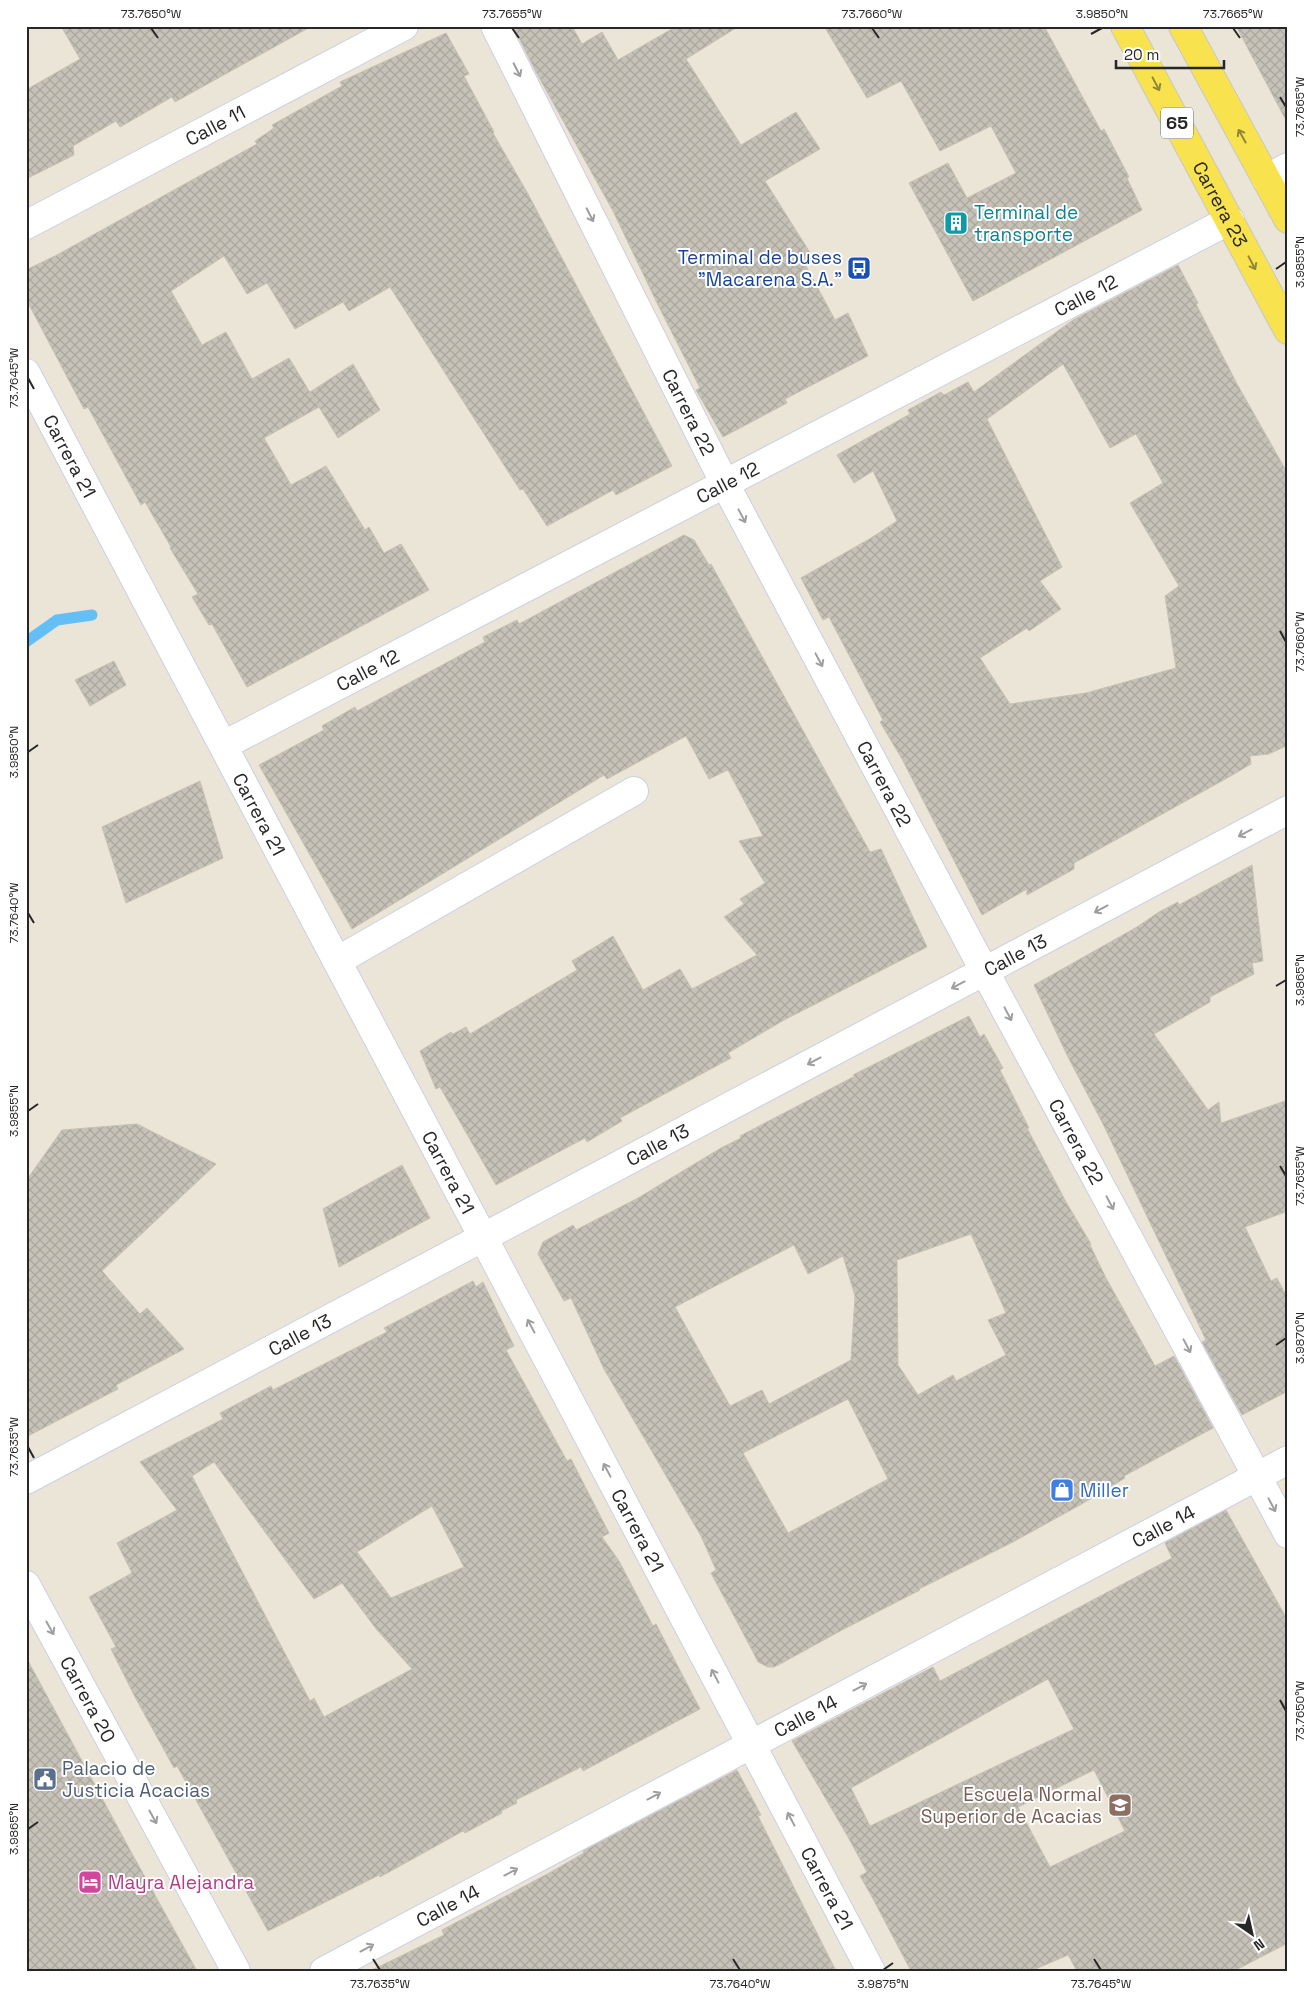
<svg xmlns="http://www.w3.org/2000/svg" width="1314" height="1997" font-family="'Space Grotesk',sans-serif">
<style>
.education{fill:#efe6c5}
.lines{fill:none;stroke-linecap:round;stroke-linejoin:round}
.stream{stroke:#63bff5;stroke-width:11}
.building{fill:url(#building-cross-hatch);stroke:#c6c1b2;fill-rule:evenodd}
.minor-casing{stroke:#cdcfe2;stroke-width:30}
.tertiary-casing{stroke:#cdcfe2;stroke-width:30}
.primary-casing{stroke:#c7c7c7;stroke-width:30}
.minor{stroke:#fff;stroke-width:28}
.tertiary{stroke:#fff;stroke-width:28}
.primary{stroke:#f8e34f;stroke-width:28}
.oneway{stroke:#9e9e9e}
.oneway2{stroke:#90853b}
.ticks{fill:none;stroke:#272727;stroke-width:2}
.labels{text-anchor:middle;stroke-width:4;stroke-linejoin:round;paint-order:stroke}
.shield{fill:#fff;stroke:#686868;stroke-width:1}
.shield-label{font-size:18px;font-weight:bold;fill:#272727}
.street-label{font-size:19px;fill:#272727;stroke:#fff}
.culture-label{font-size:19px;fill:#0d838f;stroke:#fff;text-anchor:start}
.transit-label{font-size:19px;fill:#164399;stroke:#fff;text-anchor:end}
.shop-label{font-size:19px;fill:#366cbe;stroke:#fff;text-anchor:start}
.service-label{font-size:19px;fill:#4e5e75;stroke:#fff;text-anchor:start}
.education-label{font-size:19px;fill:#785e54;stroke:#fff;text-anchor:end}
.hotel-label{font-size:19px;fill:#b23c85;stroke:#fff;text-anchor:start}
.neatline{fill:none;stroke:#272727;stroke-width:2}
.ticks-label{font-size:12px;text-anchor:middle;fill:#272727}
</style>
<defs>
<pattern id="building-cross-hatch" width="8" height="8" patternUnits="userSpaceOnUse" patternTransform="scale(1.25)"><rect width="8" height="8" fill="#c6c2b8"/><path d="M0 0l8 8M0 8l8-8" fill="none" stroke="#aaa79e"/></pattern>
</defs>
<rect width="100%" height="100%" fill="#ebe5d8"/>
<!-- education -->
<path class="education" d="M1288,1465V1498L1280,1485L1276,1471Z"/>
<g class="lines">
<!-- stream -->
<path class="stream" d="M26,642L57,620L92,615"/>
</g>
<!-- building -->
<path class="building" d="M61,26H312L175,102L172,97L120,127L116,121L73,146L74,155L26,179V90L80,59Z
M513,26H572L582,44L602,32L618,60L677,26H739L686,59L741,145L796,112L820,149L765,181L814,259L805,264L835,320L848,313L868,356L785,399L787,403L723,437L696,390L700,388L658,305L613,211L536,72Z
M824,26H1044L1101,131L1104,129L1129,177L1127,178L1142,210L973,301L909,183L948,163L967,198L1016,173L991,126L940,151L901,81L867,98Z
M1236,26H1288V124Z
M446,33L469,74L464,76L494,132L493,133L528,194L672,466L616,495L613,490L547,526L523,489L520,490L390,287L349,311L343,302L295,329L267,283L247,294L224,256L171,291L202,345L226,332L252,379L289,358L317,404L310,392L353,364L380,410L338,438L319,407L264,438L291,485L326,466L365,530L369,527L384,553L401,544L429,590L247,687L212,624L209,625L192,597L198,594L170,548L171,547L145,502L141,505L88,407L84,409L26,299V270L55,256L257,144L255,141L274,128L272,125L342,86L340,82Z
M1178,265L1198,303L1196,304L1237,384L1288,474V745L1269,754L1250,756L1251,764L1229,777L1074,863V869L1027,895V889L982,915L902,759L880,722L883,720L829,617L823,620L801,578L871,538L897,521L873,471L854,483L837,455L910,414L908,410L941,392L944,395L968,382L974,392L1073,320ZM1063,364L1110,448L1136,434L1163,483L1130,503L1179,586L1165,596L1176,668L1086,693L1010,704L980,658L1027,628L1029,631L1061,609L1040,581L1062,567L987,419Z
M684,535L694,540L709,565L711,564L870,852L881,849L927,947L784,1020L728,1053L731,1058L620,1118L622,1121L587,1142L585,1138L496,1185L440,1087L436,1089L420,1051L451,1032L453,1034L466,1027L470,1034L577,970L572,961L613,936L643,990L680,969L692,989L757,955L724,917L744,904L740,899L765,883L739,841L763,836L728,770L709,779L686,736L607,779L604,775L352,929L259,765L324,730L322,726L355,707L357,711L485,642L483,637L517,620L519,624Z
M114,661L126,685L90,706L75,680Z
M200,781L223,858L126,903L102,827Z
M1252,865L1263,961L1252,963L1254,974L1210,997V1002L1154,1034L1208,1110L1219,1102L1221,1123L1288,1100V1211L1245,1227L1271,1281L1277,1278L1288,1299V1391L1242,1415L1202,1342L1206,1340L1103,1124L1067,1055L1034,985L1137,927L1159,912L1178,902L1179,905Z
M969,1016L980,1037L984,1034L1003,1068L1000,1070L1029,1128H1027L1066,1202L1091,1244L1090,1245L1106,1278L1155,1366L1174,1356L1213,1428L1124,1476L1125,1478L1080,1505L1013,1542L919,1589L920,1590L842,1630L782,1663L774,1667H768L758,1662L752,1650L711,1573L716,1570L701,1536L604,1369L571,1298L564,1301L538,1254L543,1242L573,1225L576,1230L638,1198L721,1148L741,1138L740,1136L855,1076L853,1075ZM971,1234L1006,1313L988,1320L1006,1355L956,1381L953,1375L918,1395L898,1365L897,1260ZM794,1245L808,1274L843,1256L855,1296L851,1360L769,1404L762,1390L730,1406L675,1307ZM848,1399L888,1479L788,1533L743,1453Z
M137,1124L216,1164L102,1271L140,1314L147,1308L184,1349L116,1385L118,1389L26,1437V1181L62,1130Z
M402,1165L430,1218L339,1267L323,1209Z
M473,1281L476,1287L483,1282L514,1346L506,1350L567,1461L571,1459L609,1533L602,1537L619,1561L653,1626L656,1624L700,1709L583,1771L581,1767L516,1800L517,1803L501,1811L502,1813L465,1833L463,1831L380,1877L379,1875L268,1931L191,1791L177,1766L174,1768L135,1697L111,1649L116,1647L89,1597L132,1573L117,1543L177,1510L140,1462L223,1419L220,1413L271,1386L273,1390L387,1332L384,1328ZM214,1462L314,1599L342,1583L377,1630L412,1669L324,1717L314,1698L310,1701L192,1476ZM432,1506L464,1567L391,1598L357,1552Z
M1226,1510L1288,1621V1943L1234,1971H1077L1068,1955L1031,1971H911L871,1895L860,1876L867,1872L848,1837L792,1741L933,1667L940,1681L1172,1558L1165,1543ZM1048,1679L1074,1729L870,1826L851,1788ZM1094,1770L1125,1831L1050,1867L1018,1807Z
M26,1657L130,1850L197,1971H26Z
M737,1770L761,1815L758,1816L836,1971H370L444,1935L442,1930L551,1872L584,1853L583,1851Z"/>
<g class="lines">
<!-- minor casing -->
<g class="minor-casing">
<g id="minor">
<path id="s1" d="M495,26L725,484L970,944L1288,1534"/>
<path id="s2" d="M26,373L871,1971"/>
<path id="s3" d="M224,745L1230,220"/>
<path d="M337,961L634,791"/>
<path id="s4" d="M26,1585L236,1971"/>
</g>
</g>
<!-- tertiary casing -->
<g class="tertiary-casing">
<g id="tertiary">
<path d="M1266,179L1288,167"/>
<path id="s5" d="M26,225L404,26"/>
<path id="s6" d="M26,1480L1288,810"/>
<path id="s7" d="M324,1971L1288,1460"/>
</g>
</g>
<!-- primary casing -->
<g class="primary-casing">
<g id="primary">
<path id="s8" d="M1125,26L1288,330"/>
<path d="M1183,26L1288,219"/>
</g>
</g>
<!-- minor -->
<use href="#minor" class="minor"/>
<!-- tertiary -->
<use href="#tertiary" class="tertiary"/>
<!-- primary -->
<use href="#primary" class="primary"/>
</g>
<!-- one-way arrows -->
<defs><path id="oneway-shaft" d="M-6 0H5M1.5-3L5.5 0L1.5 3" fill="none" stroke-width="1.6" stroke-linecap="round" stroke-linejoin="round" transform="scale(1.25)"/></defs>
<g class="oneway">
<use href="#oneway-shaft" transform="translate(517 70) rotate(63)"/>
<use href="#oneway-shaft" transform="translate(590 215) rotate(63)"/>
<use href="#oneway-shaft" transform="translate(742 516) rotate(62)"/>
<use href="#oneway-shaft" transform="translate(819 660) rotate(62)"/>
<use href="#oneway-shaft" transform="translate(1245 833) rotate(152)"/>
<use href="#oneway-shaft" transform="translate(1101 909) rotate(152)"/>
<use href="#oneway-shaft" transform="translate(958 985) rotate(152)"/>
<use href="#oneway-shaft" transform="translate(1008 1014) rotate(62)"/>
<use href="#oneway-shaft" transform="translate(814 1061) rotate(152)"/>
<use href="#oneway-shaft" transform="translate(1110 1203) rotate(62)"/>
<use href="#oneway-shaft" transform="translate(531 1326) rotate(-118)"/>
<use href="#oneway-shaft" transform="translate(1187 1346) rotate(62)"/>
<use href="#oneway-shaft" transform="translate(607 1470) rotate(-118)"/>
<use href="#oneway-shaft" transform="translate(1272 1505) rotate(62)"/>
<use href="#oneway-shaft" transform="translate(50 1628) rotate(61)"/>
<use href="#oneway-shaft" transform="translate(715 1676) rotate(-118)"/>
<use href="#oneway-shaft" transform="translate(860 1687) rotate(-28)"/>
<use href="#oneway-shaft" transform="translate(654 1796) rotate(-28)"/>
<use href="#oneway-shaft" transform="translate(153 1817) rotate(61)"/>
<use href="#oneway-shaft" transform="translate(791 1819) rotate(-118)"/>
<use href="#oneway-shaft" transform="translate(511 1872) rotate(-28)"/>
<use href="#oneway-shaft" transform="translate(367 1948) rotate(-28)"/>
</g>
<g class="oneway2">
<use href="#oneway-shaft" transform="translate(1156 84) rotate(62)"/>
<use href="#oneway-shaft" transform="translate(1242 136) rotate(-119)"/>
<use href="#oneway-shaft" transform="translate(1252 263) rotate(62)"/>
</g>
<!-- ticks -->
<path class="ticks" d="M151,28L158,38M512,28L519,38M872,28L879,38M1233,28L1240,38M1091,34L1102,28M1280,97L1286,107M1276,269L1286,262M28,378L34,389M1280,631L1286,642M28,752L38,745M28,913L34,923M1276,986L1286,980M28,1111L38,1104M1280,1166L1286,1176M1276,1345L1286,1338M28,1447L34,1458M1280,1700L1286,1711M28,1829L38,1822M373,1959L380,1970M733,1959L740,1970M1094,1959L1101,1970M883,1970L893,1963"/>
<!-- icons -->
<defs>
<g id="building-square" transform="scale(1.25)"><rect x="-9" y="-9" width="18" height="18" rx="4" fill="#0f9aa8" stroke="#fff"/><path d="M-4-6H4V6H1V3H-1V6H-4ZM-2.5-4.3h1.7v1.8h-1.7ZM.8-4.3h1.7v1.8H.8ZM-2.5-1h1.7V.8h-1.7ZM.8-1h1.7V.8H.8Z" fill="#fff"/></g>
<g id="bus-square" transform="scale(1.25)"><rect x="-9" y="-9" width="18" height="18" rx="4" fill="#1a4fb4" stroke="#fff"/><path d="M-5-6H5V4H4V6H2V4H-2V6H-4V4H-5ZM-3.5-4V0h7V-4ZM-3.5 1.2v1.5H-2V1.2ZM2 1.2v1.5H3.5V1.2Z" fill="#fff"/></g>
<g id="shop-square" transform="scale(1.25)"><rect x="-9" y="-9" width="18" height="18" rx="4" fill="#3f7fe0" stroke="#fff"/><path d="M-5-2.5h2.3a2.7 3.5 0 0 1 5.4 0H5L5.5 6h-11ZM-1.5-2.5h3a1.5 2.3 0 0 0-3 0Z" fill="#fff"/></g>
<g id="civic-square" transform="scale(1.25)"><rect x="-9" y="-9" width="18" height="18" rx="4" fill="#5c6f8a" stroke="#fff"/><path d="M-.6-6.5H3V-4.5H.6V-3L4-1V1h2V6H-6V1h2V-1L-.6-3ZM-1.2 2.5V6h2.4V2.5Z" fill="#fff"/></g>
<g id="school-square" transform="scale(1.25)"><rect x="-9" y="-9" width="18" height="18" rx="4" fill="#8d6e63" stroke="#fff"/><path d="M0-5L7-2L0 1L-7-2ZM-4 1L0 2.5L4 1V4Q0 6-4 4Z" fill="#fff"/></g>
<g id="hotel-square" transform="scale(1.25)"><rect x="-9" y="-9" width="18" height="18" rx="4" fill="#d1479c" stroke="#fff"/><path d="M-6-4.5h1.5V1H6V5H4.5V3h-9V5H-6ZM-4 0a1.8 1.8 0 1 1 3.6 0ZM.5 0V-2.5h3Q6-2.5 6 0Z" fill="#fff"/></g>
</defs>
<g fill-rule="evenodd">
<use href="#building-square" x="956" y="223"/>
<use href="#bus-square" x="859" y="268"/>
<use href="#shop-square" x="1062" y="1490"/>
<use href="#civic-square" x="45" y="1779"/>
<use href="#school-square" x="1120" y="1805"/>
<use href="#hotel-square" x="90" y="1882"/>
</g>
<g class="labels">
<!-- shield labels -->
<rect class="shield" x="1161" y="107.5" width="32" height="31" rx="4"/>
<g class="shield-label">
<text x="1177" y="129">65</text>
</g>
<!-- street labels -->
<g class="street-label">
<text dy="7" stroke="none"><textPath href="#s5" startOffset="214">Calle 11</textPath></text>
<text dy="7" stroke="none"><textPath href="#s8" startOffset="202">Carrera 23</textPath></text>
<text dy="7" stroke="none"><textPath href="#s3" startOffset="972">Calle 12</textPath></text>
<text dy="7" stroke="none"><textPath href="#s1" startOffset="432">Carrera 22</textPath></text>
<text dy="7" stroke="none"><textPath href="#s2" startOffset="94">Carrera 21</textPath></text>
<text dy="7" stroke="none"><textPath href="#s3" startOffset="568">Calle 12</textPath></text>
<text dy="7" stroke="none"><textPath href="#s3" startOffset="162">Calle 12</textPath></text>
<text dy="7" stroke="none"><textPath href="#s1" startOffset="852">Carrera 22</textPath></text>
<text dy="7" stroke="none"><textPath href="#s2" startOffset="499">Carrera 21</textPath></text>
<text dy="7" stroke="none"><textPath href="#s6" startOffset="1120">Calle 13</textPath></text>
<text dy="7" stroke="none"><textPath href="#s1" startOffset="1258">Carrera 22</textPath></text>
<text dy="7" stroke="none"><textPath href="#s6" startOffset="715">Calle 13</textPath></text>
<text dy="7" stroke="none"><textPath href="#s2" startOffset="904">Carrera 21</textPath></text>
<text dy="7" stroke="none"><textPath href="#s6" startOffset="310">Calle 13</textPath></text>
<text dy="7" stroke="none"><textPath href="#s7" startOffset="950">Calle 14</textPath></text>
<text dy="7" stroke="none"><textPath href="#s2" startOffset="1309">Carrera 21</textPath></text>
<text dy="7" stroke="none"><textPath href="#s4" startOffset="130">Carrera 20</textPath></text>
<text dy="7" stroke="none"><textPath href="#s7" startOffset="545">Calle 14</textPath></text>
<text dy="7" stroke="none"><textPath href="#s2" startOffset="1714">Carrera 21</textPath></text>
<text dy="7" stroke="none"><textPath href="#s7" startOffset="140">Calle 14</textPath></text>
</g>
<!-- culture labels -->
<g class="culture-label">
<text x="974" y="219">Terminal de<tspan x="974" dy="22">transporte</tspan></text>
</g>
<!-- transit labels -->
<g class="transit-label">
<text x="842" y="264">Terminal de buses<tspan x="842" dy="22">"Macarena S.A."</tspan></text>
</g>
<!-- shop labels -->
<g class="shop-label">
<text x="1080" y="1497">Miller</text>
</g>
<!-- service labels -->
<g class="service-label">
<text x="62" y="1775">Palacio de<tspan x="62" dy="22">Justicia Acacias</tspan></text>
</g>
<!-- education labels -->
<g class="education-label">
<text x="1102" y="1801">Escuela Normal<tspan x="1102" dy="22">Superior de Acacias</tspan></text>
</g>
<!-- hotel labels -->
<g class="hotel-label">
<text x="108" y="1889">Mayra Alejandra</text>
</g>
</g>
<!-- border -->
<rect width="1314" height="1997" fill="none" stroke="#ffffff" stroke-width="55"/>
<!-- north arrow -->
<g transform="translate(1252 1934) rotate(146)" stroke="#ffffff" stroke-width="4" paint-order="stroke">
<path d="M0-4L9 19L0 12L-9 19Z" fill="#272727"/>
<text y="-8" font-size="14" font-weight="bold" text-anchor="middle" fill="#272727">N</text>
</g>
<!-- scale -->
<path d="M1116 60v8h108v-8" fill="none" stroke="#272727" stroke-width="2.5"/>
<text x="1124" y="60" font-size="15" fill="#272727" stroke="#ffffff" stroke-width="4" paint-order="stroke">20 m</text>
<rect x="28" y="28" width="1258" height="1942" class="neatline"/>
<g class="ticks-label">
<text x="151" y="18">73.7650°W</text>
<text x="512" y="18">73.7655°W</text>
<text x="872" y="18">73.7660°W</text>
<text x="1102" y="18">3.9850°N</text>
<text x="1233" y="18">73.7665°W</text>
<text transform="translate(1300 107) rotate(-90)" y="4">73.7665°W</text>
<text transform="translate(1300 262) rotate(-90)" y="4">3.9855°N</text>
<text transform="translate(14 378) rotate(-90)" y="4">73.7645°W</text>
<text transform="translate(1300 642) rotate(-90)" y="4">73.7660°W</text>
<text transform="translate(14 752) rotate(-90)" y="4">3.9850°N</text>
<text transform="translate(14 913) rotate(-90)" y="4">73.7640°W</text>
<text transform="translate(1300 980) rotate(-90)" y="4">3.9865°N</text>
<text transform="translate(14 1111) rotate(-90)" y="4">3.9855°N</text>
<text transform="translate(1300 1176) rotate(-90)" y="4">73.7655°W</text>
<text transform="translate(1300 1338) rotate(-90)" y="4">3.9870°N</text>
<text transform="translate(14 1447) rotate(-90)" y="4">73.7635°W</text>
<text transform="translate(1300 1711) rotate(-90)" y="4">73.7650°W</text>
<text transform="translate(14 1829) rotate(-90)" y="4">3.9865°N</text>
<text x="380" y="1988">73.7635°W</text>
<text x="740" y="1988">73.7640°W</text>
<text x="883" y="1988">3.9875°N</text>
<text x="1101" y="1988">73.7645°W</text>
</g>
</svg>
